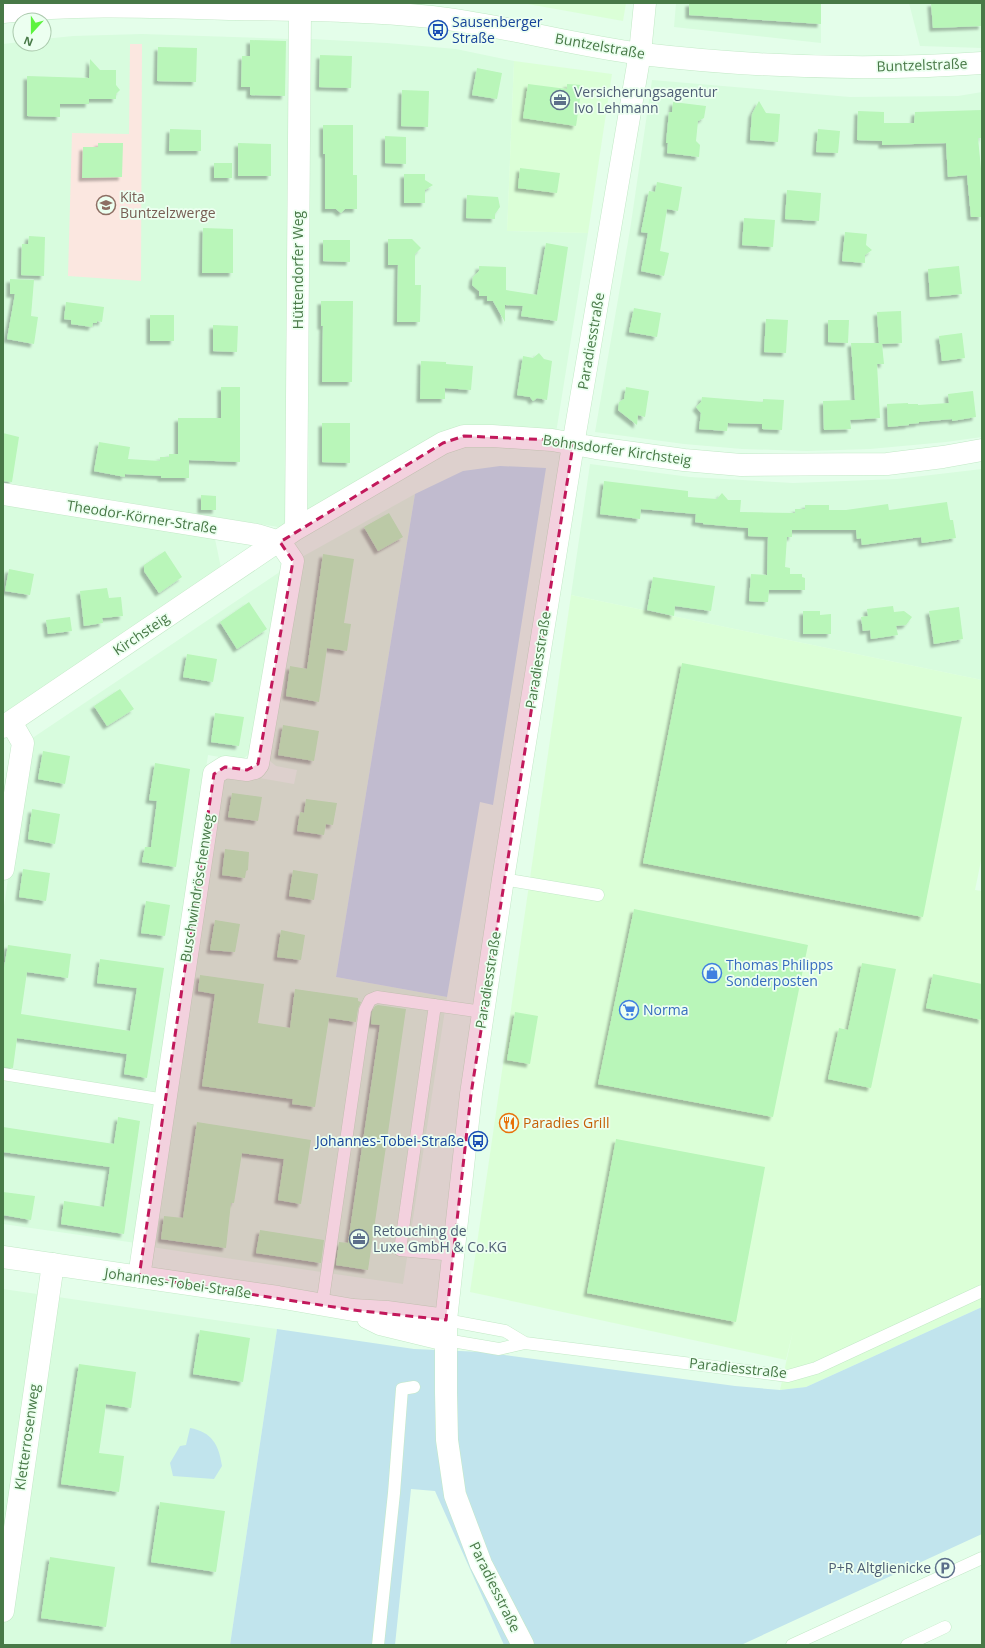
<svg xmlns="http://www.w3.org/2000/svg" width="985" height="1648" font-family="'Open Sans',sans-serif">
<style>
.residential{fill:#d8fcde}
.commercial{fill:#dbffd7}
.education{fill:#fbe7e0}
.green{fill:#c1e4ed}
.building{fill:#b9f6b9;filter:url(#shadow)}
.lines{fill:none;stroke-linecap:round;stroke-linejoin:round}
.service-casing{stroke:#c3e9c7;stroke-width:13}
.minor-casing{stroke:#c3e9c7;stroke-width:23}
.tertiary-casing{stroke:#c3e9c7;stroke-width:23}
.service{stroke:#fff;stroke-width:12}
.minor{stroke:#fff;stroke-width:22}
.tertiary{stroke:#fff;stroke-width:22}
.marked{fill:#c2185b;fill-opacity:0.2;stroke:#c2185b;stroke-width:3;stroke-dasharray:8 5;stroke-linejoin:round}
.labels{text-anchor:middle;stroke-width:3.5;stroke-linejoin:round;paint-order:stroke}
.transit-label{font-size:14px;fill:#164399;stroke:#ecfff0;text-anchor:start}
.street-label{font-size:14px;fill:#487947;stroke:#ecfff0}
.service-label{font-size:14px;fill:#4e5e75;stroke:#ecfff0;text-anchor:start}
.education-label{font-size:14px;fill:#785e54;stroke:#ecfff0;text-anchor:start}
.shop-label{font-size:14px;fill:#366cbe;stroke:#ecfff0;text-anchor:start}
.food-label{font-size:14px;fill:#c56008;stroke:#ecfff0;text-anchor:start}
</style>
<defs>
<filter id="shadow"><feDropShadow dx="-3.5" dy="3.5" stdDeviation="1" flood-color="#0004"/></filter>
</defs>
<rect width="100%" height="100%" fill="#e4feea"/>
<!-- residential -->
<path class="residential" d="M676,3H821V43L674,27Z
M909,3H982V48L920,46Z
M142,34L290,39L286,524L278,527L3,482V44L20,42V44H44V39L73,36Z
M311,39L387,43L456,49L514,61L507,231L588,233L556,433L462,428L308,513Z
M652,80L850,97L958,96L982,92V437L946,442L870,449L807,451L742,449L684,444L595,432L630,230Z
M590,464L690,477L793,483L897,479L982,469V680L571,595Z
M415,494L336,977L447,997L403,1284L151,1247L223,780L237,774L294,784L297,770L276,766L271,762L267,756L300,558Z
M3,505L215,539L221,568L3,715Z
M284,569L249,754L243,759L237,760L208,755L136,1243L3,1224V913L28,741Z
M3,1289L277,1329L230,1645H3Z"/>
<!-- commercial -->
<path class="commercial" d="M522,3H626L623,21Z
M514,61L612,74L588,233L507,231Z
M571,595L982,680V856L975,890L982,891V1307L806,1387L780,1390L793,1331L786,1360L470,1292Z"/>
<!-- education -->
<path class="education" d="M130,44H142L141,281L68,276L72,133L129,134Z"/>
<!-- green -->
<path class="green" d="M500,466L546,468L493,805L480,802L447,997L336,977L415,494L463,471Z
M982,1307V1534L741,1645H504L435,1491L411,1489L395,1645H230L277,1329L414,1349L482,1352L735,1386L780,1390L806,1387Z
M190,1428C212,1432 219,1445 222,1466L214,1479L173,1476L170,1463L180,1446L186,1445Z"/>
<!-- building -->
<path class="building" d="M689,3H821V24L689,15Z
M931,3H982V26L933,28Z
M250,40L286,41L285,96L250,95V87H241L242,56H250Z
M158,47L197,48L196,82L157,81Z
M320,55L352,56L351,88L319,87Z
M90,59L100,70H116V85L120,90L116,94V99H89V104H60V117L27,116V76L89,78Z
M477,68L502,73L497,99L472,95Z
M528,84L567,89V84L582,85L576,126L523,118Z
M402,90L429,91L428,127L401,126Z
M759,101L766,113L780,114L778,142L750,140L752,114Z
M673,102L706,106L704,118L698,121L696,141L700,145L699,157L667,153L668,143H666L669,112H672Z
M982,110V138H978L982,179V217H971L967,175L948,177L946,143L882,145V141L857,140L858,111L884,112V123H914L915,112Z
M323,125H353V175H357V209H345L341,213L336,209H325V154H323Z
M170,129L201,130V151H169Z
M818,129L840,131L838,153L816,152Z
M385,136L406,137V164L385,163Z
M98,143H123L122,177L82,178L83,147H98Z
M238,143L271,144V176H238Z
M214,163H232V178H214Z
M520,168L560,173L557,193L518,188Z
M404,174H425V180L433,185L425,190V203H404Z
M657,182L682,187L678,211L667,209L660,251L669,253L664,276L641,271L648,233L641,232L644,217L649,191L655,192Z
M787,190L821,193L819,221L785,219Z
M467,195L498,197L500,207L495,214V219L466,218Z
M744,218L775,220L773,247L742,245Z
M203,228L233,229V273H202Z
M845,232L867,234L866,245L872,250L865,255V263L842,261Z
M29,236L45,237L44,276L21,275L22,244H28Z
M388,239H412L421,248L415,254V285H421L420,322H397L398,265H388Z
M323,240H350V262L323,261Z
M546,243L568,247L557,321L521,316L523,306L505,305V322L493,301H487V296H479V291L472,285L473,277L479,271V266L506,267V290L537,295Z
M959,266L962,294L930,297L928,269Z
M10,279L34,280L31,316L38,317L34,344L7,339L15,294H10Z
M321,301H353L352,382H322L323,326H321Z
M66,302L104,307L102,322L97,321V323H93L92,327L71,324V320L64,319Z
M634,308L661,313L657,337L629,332Z
M901,311L902,343L882,344L884,364H877L880,418L850,420L851,429L824,430L823,401L855,400L851,343H879L877,312Z
M150,315H174V341H150Z
M766,319L788,320L786,353L764,352Z
M828,320H849L848,343L828,342Z
M213,325L238,326L237,352L213,351Z
M962,333L965,358L942,361L939,336Z
M539,353L544,359L552,361L547,400L537,398L533,401L530,397L517,395L523,356L533,358Z
M421,361L446,362V364L473,366L471,390L445,388V399H420Z
M221,387H240V462L189,460V478H161V476L125,474V477L94,471L99,442L130,447L128,459L160,461V457H169V454H178V418H221Z
M626,387L649,391L645,417L638,415L637,425L618,410L619,402L624,399Z
M973,391L976,417L952,421V419L919,422V423L909,424V425L888,427L887,404L908,403V404H918V405L949,403L948,394Z
M702,397L763,402V399L784,400L782,430L762,429V424L728,423L727,431L699,429L701,413L696,407L701,402Z
M322,423H350V463L322,462Z
M3,433L19,437L12,482L3,481Z
M604,481L688,491V497L717,499L722,493L728,500H741L740,512L795,513V509H805V505H829V510H846L888,504L889,510L947,502L950,520H953L956,538L922,543L921,537L862,545L861,538L857,539L856,530H792V537H787L785,567L790,568V574H802V577L805,578V590H769L768,602L749,601L751,574L767,575L768,537L748,536V528L703,524V523L695,522L696,514L641,509L640,519L600,514Z
M201,495L216,496V510H201Z
M389,513L403,537L378,551L364,527Z
M165,551L182,577L159,593L144,571V565Z
M323,554L354,559L344,623L351,624L347,651L327,648L319,702L286,696L290,666L307,669Z
M9,569L34,574L30,595L5,591Z
M653,577L715,586L711,611L675,606L674,616L647,610Z
M107,588L109,598L121,597L123,616L102,618L103,623L84,626L80,591Z
M249,602L267,629L237,649L220,622Z
M893,606L894,612L904,611L912,617L906,625L896,626L898,635L871,639L870,630L863,631L861,617L868,616L867,609Z
M959,607L963,639L934,644L929,611Z
M803,611H820V615L831,614V634H803Z
M70,617L72,631L48,634L46,620Z
M187,654L217,659L213,682L183,677Z
M682,663L962,717L923,917L643,863Z
M120,689L134,709L107,726L94,706Z
M215,713L244,717L239,746L211,742Z
M283,725L319,731L314,761L278,755Z
M43,751L70,756L65,784L38,779Z
M155,763L190,769L176,867L142,862L145,847H151L157,801L149,800Z
M232,793L262,797L258,821L228,817Z
M306,799L337,803L333,825L326,824L324,835L297,831L300,812L304,813Z
M32,809L60,814L55,844L28,839Z
M225,849L249,852L248,870L246,871L245,878L222,875Z
M23,869L50,873L46,901L19,897Z
M293,870L318,874L314,900L289,896Z
M146,901L170,905L165,936L141,933Z
M634,909L808,945L773,1117L598,1084Z
M215,920L240,924L235,952L210,950Z
M281,930L305,935L301,960L277,957Z
M8,945L71,954L68,978L27,972L21,1014L130,1031L137,988L97,983L100,959L164,968L147,1078L124,1074L127,1054L17,1038L13,1068L3,1067V973Z
M862,963L896,969L871,1088L828,1079L839,1028L848,1030Z
M933,974L982,984V1020L926,1008Z
M200,975L264,984L258,1023L290,1028L295,989L358,998V1001L361,1002L358,1009L356,1022L329,1018L315,1107L292,1104L293,1099L202,1086L215,994L198,991Z
M378,1005L406,1009L368,1270L336,1265L339,1242L348,1243L380,1025L371,1024L372,1012L375,1006Z
M515,1012L538,1016L530,1064L507,1060Z
M118,1117L140,1121L124,1234L61,1224L64,1201L104,1207L110,1167L3,1152V1127L114,1144Z
M197,1122L311,1140L301,1204L278,1200L284,1159L242,1153L234,1203H231L226,1248L161,1239L164,1216L183,1218Z
M616,1139L765,1167L736,1322L587,1293Z
M3,1192L35,1196L31,1220L3,1215Z
M260,1230L324,1240L321,1263L256,1253Z
M200,1330L250,1338L243,1382L193,1374Z
M79,1364L136,1372L131,1408L106,1404L99,1453L124,1456L119,1492L61,1484Z
M160,1502L225,1511L216,1572L151,1562Z
M50,1557L115,1567L106,1627L41,1618Z"/>
<g class="lines">
<!-- service casing -->
<g class="service-casing">
<path id="service" d="M503,879L598,895
M435,1005L400,1250L454,1255
M3,1074L165,1100
M322,1306L365,1010L370,1000L377,997L483,1012
M446,1320L505,1331L525,1343
M446,1340L499,1349L525,1343L788,1376L816,1368L982,1291
M378,1645L394,1493L402,1389L414,1387
M792,1645L982,1558
M907,1645L945,1627"/>
</g>
<!-- minor casing -->
<g class="minor-casing">
<path id="minor" d="M3,494L257,535L280,542
M296,529L300,10
M3,727L296,529L443,443L464,436H492L552,440L596,448L684,460L741,465L887,464L943,457L982,450
M3,869L23,743L11,722
M3,1257L278,1297L353,1310L387,1312L446,1320
M139,1277L214,774L225,767L247,770L255,768L258,764L293,561L280,542
M368,1318L380,1324L446,1340
M3,1611L53,1264
M523,1645L481,1564L455,1495L447,1440L446,1392V1320L471,1094L503,879L573,445L640,53L645,3"/>
</g>
<!-- tertiary casing -->
<g class="tertiary-casing">
<path id="tertiary" d="M3,12C80,3 158,7 235,9C301,10 367,10 432,17C503,25 571,45 642,54C754,67 869,71 982,63"/>
</g>
<!-- service -->
<use href="#service" class="service"/>
<!-- minor -->
<use href="#minor" class="minor"/>
<!-- tertiary -->
<use href="#tertiary" class="tertiary"/>
</g>
<!-- marked area -->
<path class="marked" d="M464,436L552,440L573,445L471,1094L446,1320L353,1310L139,1277L214,774L225,767L247,770L258,764L293,561L280,542L443,443Z"/>
<!-- icons -->
<defs>
<g id="bus-ring" transform="scale(1)"><circle r="9.5" fill="#ecfff0" stroke="#1a4fb4" stroke-width="1.5"/><path d="M-5-6H5V4H4V6H2V4H-2V6H-4V4H-5ZM-3.5-4V0h7V-4ZM-3.5 1.2v1.5H-2V1.2ZM2 1.2v1.5H3.5V1.2Z" fill="#1a4fb4"/></g>
<g id="office-ring" transform="scale(1)"><circle r="9.5" fill="#ecfff0" stroke="#5c6f8a" stroke-width="1.5"/><path d="M-6-3h4V-5.5h4V-3h4V5H-6ZM-1-4.5V-3h2v-1.5ZM-6 0V1H6V0Z" fill="#5c6f8a"/></g>
<g id="school-ring" transform="scale(1)"><circle r="9.5" fill="#ecfff0" stroke="#8d6e63" stroke-width="1.5"/><path d="M0-5L7-2L0 1L-7-2ZM-4 1L0 2.5L4 1V4Q0 6-4 4Z" fill="#8d6e63"/></g>
<g id="shop-ring" transform="scale(1)"><circle r="9.5" fill="#ecfff0" stroke="#3f7fe0" stroke-width="1.5"/><path d="M-5-2.5h2.3a2.7 3.5 0 0 1 5.4 0H5L5.5 6h-11ZM-1.5-2.5h3a1.5 2.3 0 0 0-3 0Z" fill="#3f7fe0"/></g>
<g id="supermarket-ring" transform="scale(1)"><circle r="9.5" fill="#ecfff0" stroke="#3f7fe0" stroke-width="1.5"/><path d="M-6-5.5h2.5l.6 2H6L4.5 2H-2.5L-4.4-4H-6ZM-1.5 3.2a1.3 1.3 0 1 0 .1 0ZM3 3.2a1.3 1.3 0 1 0 .1 0Z" fill="#3f7fe0"/></g>
<g id="restaurant-ring" transform="scale(1)"><circle r="9.5" fill="#ecfff0" stroke="#e8710a" stroke-width="1.5"/><path d="M-5-6h1v4h1v-4h1v4h1v-4h1v5L-1.5 .5V6h-2V.5L-5-1ZM5-6V6H3V1.5H1.5Q1.5-4 5-6Z" fill="#e8710a"/></g>
<g id="parking-ring" transform="scale(1)"><circle r="9.5" fill="#ecfff0" stroke="#5c6f8a" stroke-width="1.5"/><path d="M-3.5-5.5H1a3.5 3.5 0 0 1 0 7H-1V5.5H-3.5ZM-1-3.4V-.6H.8a1.4 1.4 0 0 0 0-2.8Z" fill="#5c6f8a"/></g>
</defs>
<g fill-rule="evenodd">
<use href="#bus-ring" x="438" y="30"/>
<use href="#office-ring" x="560" y="100"/>
<use href="#school-ring" x="106" y="205"/>
<use href="#shop-ring" x="712" y="973"/>
<use href="#supermarket-ring" x="629" y="1010"/>
<use href="#restaurant-ring" x="509" y="1123"/>
<use href="#bus-ring" x="478" y="1141"/>
<use href="#office-ring" x="359" y="1239"/>
<use href="#parking-ring" x="945" y="1568"/>
</g>
<g class="labels">
<!-- transit labels -->
<g class="transit-label">
<text x="452" y="27">Sausenberger<tspan x="452" dy="16">Straße</tspan></text>
<text x="464" y="1146" text-anchor="end">Johannes-Tobei-Straße</text>
</g>
<!-- street labels -->
<g class="street-label">
<text transform="translate(600 46) rotate(10)" y="5">Buntzelstraße</text>
<text transform="translate(922 65) rotate(-2)" y="5">Buntzelstraße</text>
<text transform="translate(298 270) rotate(-90)" y="5">Hüttendorfer Weg</text>
<text transform="translate(591 341) rotate(-80)" y="5">Paradiesstraße</text>
<text transform="translate(617 450) rotate(8)" y="5">Bohnsdorfer Kirchsteig</text>
<text transform="translate(142 517) rotate(9)" y="5">Theodor-Körner-Straße</text>
<text transform="translate(141 634) rotate(-34)" y="5">Kirchsteig</text>
<text transform="translate(538 660) rotate(-81)" y="5">Paradiesstraße</text>
<text transform="translate(197 888) rotate(-81)" y="5">Buschwindröschenweg</text>
<text transform="translate(488 980) rotate(-81)" y="5">Paradiesstraße</text>
<text transform="translate(178 1283) rotate(8)" y="5">Johannes-Tobei-Straße</text>
<text transform="translate(738 1368) rotate(6)" y="5">Paradiesstraße</text>
<text transform="translate(27 1437) rotate(-82)" y="5">Kletterrosenweg</text>
<text transform="translate(495 1587) rotate(64)" y="5">Paradiesstraße</text>
</g>
<!-- service labels -->
<g class="service-label">
<text x="574" y="97">Versicherungsagentur<tspan x="574" dy="16">Ivo Lehmann</tspan></text>
<text x="373" y="1236">Retouching de<tspan x="373" dy="16">Luxe GmbH &amp; Co.KG</tspan></text>
<text x="931" y="1573" text-anchor="end">P+R Altglienicke</text>
</g>
<!-- education labels -->
<g class="education-label">
<text x="120" y="202">Kita<tspan x="120" dy="16">Buntzelzwerge</tspan></text>
</g>
<!-- shop labels -->
<g class="shop-label">
<text x="726" y="970">Thomas Philipps<tspan x="726" dy="16">Sonderposten</tspan></text>
<text x="643" y="1015">Norma</text>
</g>
<!-- food labels -->
<g class="food-label">
<text x="523" y="1128">Paradies Grill</text>
</g>
</g>
<!-- border -->
<rect width="985" height="1648" fill="none" stroke="#487947" stroke-width="8"/>
<!-- north arrow -->
<g transform="translate(32 32) rotate(201)"><circle r="19" fill="#ecfff0" stroke="#aac9ac"/>
<path d="M0-3L7 15L0 10L-7 15Z" fill="#5cf33e"/>
<text y="-6" font-size="11" font-weight="bold" text-anchor="middle" fill="#487947">N</text>
</g>
</svg>
